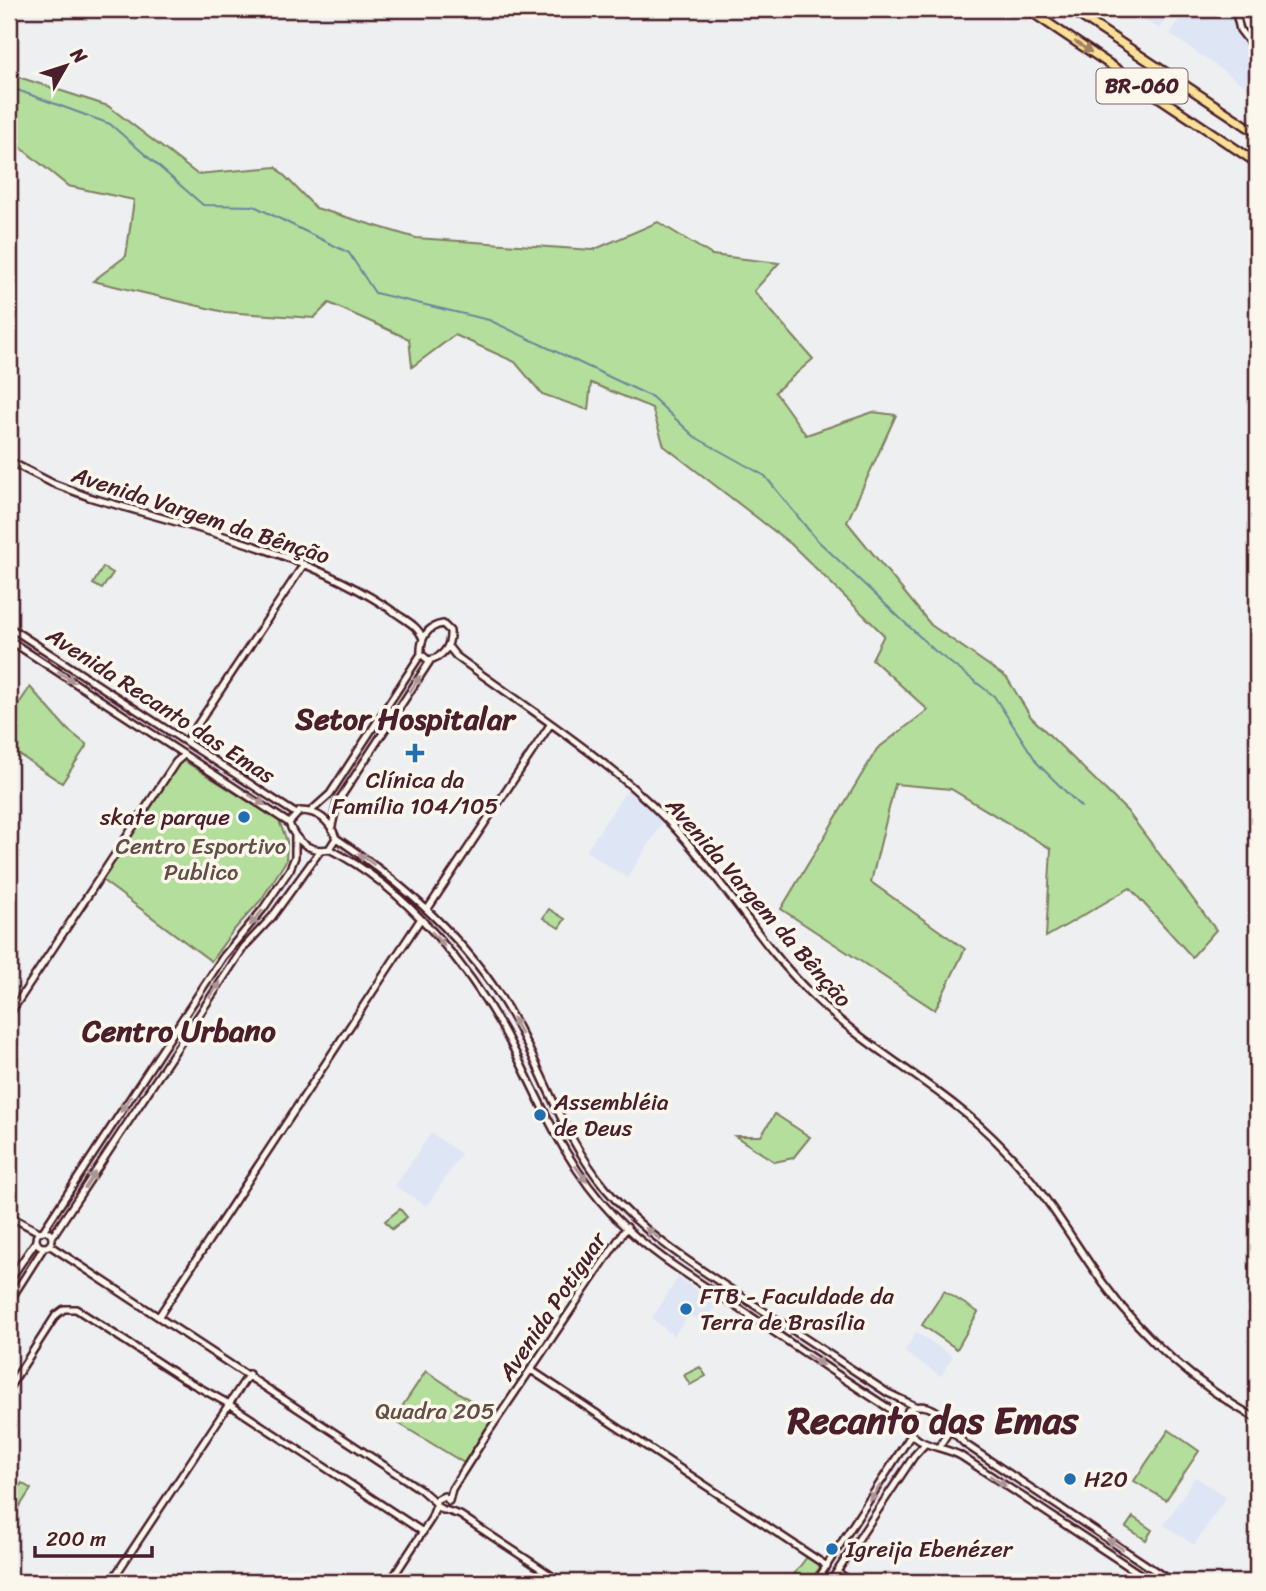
<svg xmlns="http://www.w3.org/2000/svg" width="1266" height="1591" font-family="Sriracha,sans-serif">
<style>
.built{fill:#dee5f4}
.green{fill:#b4de9b;stroke:#7f7e63;stroke-width:2}
.lines{fill:none;stroke-linecap:round;stroke-linejoin:round}
.stream{stroke:#6d869b;stroke-width:2}
.secondary-casing{stroke:#4a1f2b;stroke-width:10}
.highway-casing{stroke:#4a1f2b;stroke-width:12}
.secondary{stroke:#fbf7ec;stroke-width:5}
.highway{stroke:#f9e096;stroke-width:7}
.oneway{fill:#a28060}
.oneway2{fill:#ab9695}
.poi-dot{fill:#1f6fb2;stroke:#fbf7ec;stroke-width:2.5}
.labels{text-anchor:middle;stroke-width:7;stroke-linejoin:round;paint-order:stroke}
.shield{fill:#fbf7ec;stroke:#7f6065;stroke-width:2}
.shield-label{font-size:21px;font-weight:bold;fill:#4a1f2b}
.street-label{font-size:23px;fill:#4a1f2b;stroke:#fbf7ec}
.poi-label{font-size:23px;fill:#4a1f2b;stroke:#fbf7ec;text-anchor:start}
.park-label{font-size:23px;fill:#644f47;stroke:#fbf7ec}
.district-label{font-size:30px;font-weight:bold;fill:#4a1f2b;stroke:#fbf7ec}
.town-label{font-size:37px;font-weight:bold;fill:#4a1f2b;stroke:#fbf7ec}
</style>
<rect width="100%" height="100%" fill="#eeeff0"/>
<filter id="ink" filterUnits="userSpaceOnUse"><feTurbulence type="fractalNoise" baseFrequency=".0143" numOctaves="2"/><feDisplacementMap in="SourceGraphic" scale="14" xChannelSelector="R" yChannelSelector="G"/><feConvolveMatrix kernelMatrix="1 2 1 2 8 2 1 2 1" color-interpolation-filters="sRGB"/></filter>
<g filter="url(#ink)">
<!-- built -->
<path class="built" d="M1134,9H1173L1159,29L1132,11Z
M1186,9H1233L1243,40L1257,56V94L1170,34Z
M629,787L664,821L627,878L586,851Z
M431,1133L461,1154L427,1206L395,1186Z
M678,1278L718,1304L705,1322L688,1315L674,1336L652,1318Z
M916,1332L953,1356L941,1376L904,1352Z
M1195,1477L1226,1497L1194,1545L1164,1525Z"/>
<!-- green -->
<path class="green" d="M9,74L108,106L197,174L276,167L316,208L416,238L593,250L658,222L712,255L779,263L754,291L813,359L775,392L806,435L873,412L896,415L847,522L931,625L1007,678L1031,717L1127,811L1216,930L1192,957L1130,888L1046,937L1051,849L951,789L895,784L871,882L965,949L935,1010L781,909L877,749L928,710L872,659L884,635L791,544L664,446L652,408L591,383L588,410L542,394L515,362L455,335L412,367L409,339L329,303L314,318L224,312L93,281L126,256L134,200L68,186L9,138Z
M103,567L113,573L102,589L93,584Z
M30,687L67,729L87,745L62,783L9,748V719Z
M181,759L279,821L287,841L286,861L261,900L233,931L211,961L102,880Z
M549,909L565,919L559,928L543,918Z
M775,1114L810,1137L793,1158L775,1162L735,1136H761Z
M400,1209L407,1217L392,1229L385,1221Z
M944,1291L978,1312L957,1349L922,1325Z
M700,1367L706,1376L690,1385L684,1375Z
M426,1371L494,1416L464,1463L393,1420Z
M1169,1430L1199,1451L1166,1500L1134,1481Z
M22,1483L31,1489L20,1506L11,1500Z
M1133,1517L1152,1530L1146,1540L1126,1527Z
M807,1557L821,1566L809,1582H788Z"/>
<g class="lines">
<!-- stream -->
<path class="stream" d="M9,87L110,124L203,205L254,206L349,253L375,293L489,320L652,397L695,437L765,476L816,539L935,651L994,696L1038,764L1081,807"/>
<!-- secondary casing -->
<g class="secondary-casing">
<path id="secondary" d="M1235,9L1240,30L1257,52
M1242,9L1247,26L1257,37
M9,461L52,483L89,497C190,527 311,553 397,614C407,621 419,627 423,639
M443,624L450,631C451,646 443,658 428,660L421,654C420,639 427,626 443,624Z
M9,627L295,813
M9,640L289,823
M448,646L456,656C528,709 606,757 668,821C721,876 760,945 815,998C873,1054 947,1089 1003,1148C1043,1188 1070,1237 1103,1283C1144,1339 1197,1385 1257,1419
M186,742L304,564
M300,811C319,811 330,821 336,838L329,849C310,853 295,841 289,823Z
M311,811L330,794L421,654
M332,826L337,803L430,661
M336,838C410,888 480,951 520,1031C549,1087 565,1139 606,1189C644,1235 697,1267 747,1300C794,1331 841,1362 888,1393L915,1406
M329,849C405,886 476,974 513,1048C543,1107 566,1166 613,1215C652,1256 703,1284 749,1315C796,1347 842,1378 890,1409L905,1424
M427,910L550,725
M9,1015L176,762L184,755
M9,1216L39,1232
M36 1239a8 8 0 1 1 16 0a8 8 0 1 1-16 0Z
M43,1231L223,957L263,909L290,869L295,857V837
M52,1237L244,947L272,917L320,851
M49,1245L420,1489L436,1503
M9,1281L36,1241
M9,1285L15,1293
M9,1302L44,1247
M159,1316L420,920
M531,1370L827,1566
M9,1388L56,1315L64,1309H76L182,1378L229,1404L423,1532
M948,1427L965,1444L1172,1582
M940,1445L948,1433C947,1413 925,1399 908,1410L905,1424C915,1448 941,1445 961,1456L1152,1582
M449,1501L452,1489L489,1431L627,1227
M443,1510L436,1506V1500L444,1496L449,1501
M445,1510L460,1515L561,1582
M837,1572L852,1582
M111,1582L249,1374
M390,1582L431,1519L436,1506
M816,1582L911,1435
M830,1582L914,1456L925,1444"/>
</g>
<!-- highway casing -->
<g class="highway-casing">
<path id="highway" d="M1027,9L1257,163
M1070,9L1257,133"/>
</g>
<!-- secondary -->
<use href="#secondary" class="secondary"/>
<!-- highway -->
<use href="#highway" class="highway"/>
</g>
<!-- one-way arrows -->
<defs><path id="oneway-solid" d="M-6-.8H1V-3.2L6.5 0L1 3.2V.8H-6Z" transform="scale(1.75)"/></defs>
<use class="oneway" href="#oneway-solid" transform="translate(1083 47) rotate(34)"/>
<g class="oneway2">
<use href="#oneway-solid" transform="translate(66 677) rotate(33)"/>
<use href="#oneway-solid" transform="translate(415 684) rotate(-57)"/>
<use href="#oneway-solid" transform="translate(257 800) rotate(32)"/>
<use href="#oneway-solid" transform="translate(366 859) rotate(-144)"/>
<use href="#oneway-solid" transform="translate(256 918) rotate(130)"/>
<use href="#oneway-solid" transform="translate(438 939) rotate(48)"/>
<use href="#oneway-solid" transform="translate(215 990) rotate(-56)"/>
<use href="#oneway-solid" transform="translate(517 1026) rotate(-118)"/>
<use href="#oneway-solid" transform="translate(126 1104) rotate(123)"/>
<use href="#oneway-solid" transform="translate(581 1174) rotate(54)"/>
<use href="#oneway-solid" transform="translate(90 1180) rotate(-57)"/>
<use href="#oneway-solid" transform="translate(653 1234) rotate(-142)"/>
<use href="#oneway-solid" transform="translate(815 1360) rotate(33)"/>
<use href="#oneway-solid" transform="translate(998 1481) rotate(33)"/>
<use href="#oneway-solid" transform="translate(875 1493) rotate(124)"/>
<use href="#oneway-solid" transform="translate(1115 1544) rotate(-147)"/>
</g>
</g>
<!-- markers -->
<g class="poi-dot">
<path d="M411.5 742.5h7v7h7v7h-7v7h-7v-7h-7v-7h7z"/>
<circle cx="244" cy="817" r="7"/>
<circle cx="540" cy="1115" r="7"/>
<circle cx="686" cy="1309" r="7"/>
<circle cx="1070" cy="1479" r="7"/>
<circle cx="832" cy="1549" r="7"/>
</g>
<g class="labels">
<!-- shield labels -->
<rect class="shield" x="1096.5" y="68.5" width="91" height="35" rx="5"/>
<g class="shield-label">
<text x="1142" y="93">BR-060</text>
</g>
<!-- street labels -->
<g class="street-label">
<text transform="translate(201 515) rotate(18)" y="8">Avenida Vargem da Bênção</text>
<text transform="translate(161 705) rotate(33)" y="8">Avenida Recanto das Emas</text>
<text transform="translate(759 902) rotate(49)" y="8">Avenida Vargem da Bênção</text>
<text transform="translate(552 1306) rotate(-56)" y="8">Avenida Potiguar</text>
</g>
<!-- poi labels -->
<g class="poi-label">
<text x="415" y="788" text-anchor="middle">Clínica da<tspan x="415" dy="26">Família 104/105</tspan></text>
<text x="230" y="825" text-anchor="end">skate parque</text>
<text x="554" y="1110">Assembléia<tspan x="554" dy="26">de Deus</tspan></text>
<text x="700" y="1304">FTB - Faculdade da<tspan x="700" dy="26">Terra de Brasília</tspan></text>
<text x="1084" y="1487">H20</text>
<text x="846" y="1557">Igreija Ebenézer</text>
</g>
<!-- park labels -->
<g class="park-label">
<text x="201" y="854">Centro Esportivo<tspan x="201" dy="26">Publico</tspan></text>
<text x="435" y="1419">Quadra 205</text>
</g>
<!-- district labels -->
<g class="district-label">
<text x="405" y="729">Setor Hospitalar</text>
<text x="179" y="1041">Centro Urbano</text>
</g>
<!-- town labels -->
<g class="town-label">
<text x="933" y="1433">Recanto das Emas</text>
</g>
</g>
<!-- margin -->
<rect width="1266" height="1591" fill="none" stroke="#fbf7ec" stroke-width="35"/>
<rect x="18" y="18" width="1231" height="1556" fill="none" stroke="#4a1f2b" stroke-width="2.5" filter="url(#ink)"/>
<!-- north arrow -->
<g transform="translate(66 66) rotate(51)" stroke="#fbf7ec" stroke-width="5" paint-order="stroke">
<path d="M0-5L12 26L0 18L-12 26Z" fill="#4a1f2b"/>
<text y="-10" font-size="19" font-weight="bold" text-anchor="middle" fill="#4a1f2b">N</text>
</g>
<!-- scale -->
<path d="M35 1546v10h117v-10" fill="none" stroke="#4a1f2b" stroke-width="3.5"/>
<text x="46" y="1546" font-size="21" fill="#4a1f2b" stroke="#fbf7ec" stroke-width="5" paint-order="stroke">200 m</text>
</svg>
